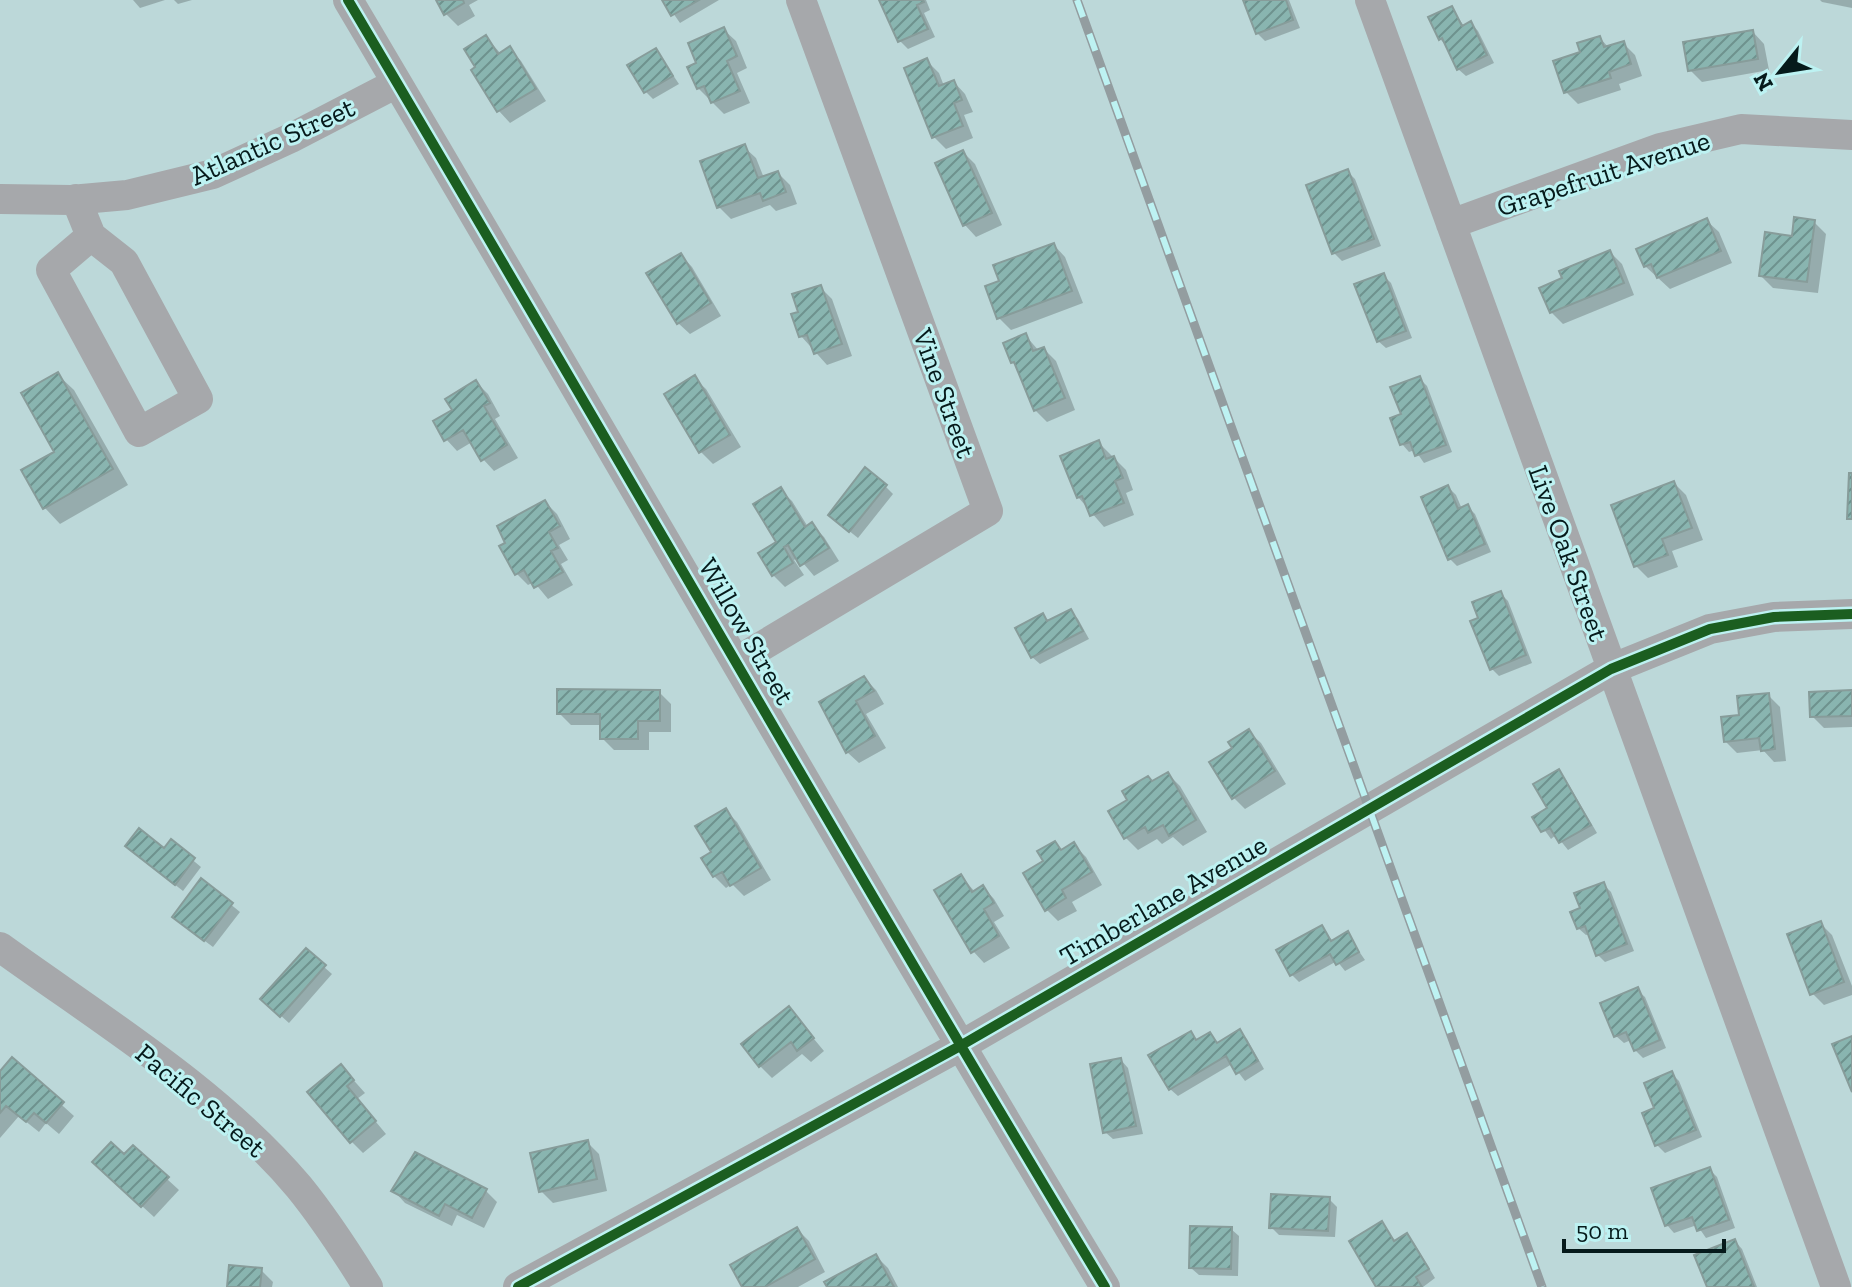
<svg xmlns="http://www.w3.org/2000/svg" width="1852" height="1287" font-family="'Zilla Slab',serif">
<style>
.shadow{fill:#0003}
.building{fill:url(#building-hatch);stroke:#879c9a;stroke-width:2}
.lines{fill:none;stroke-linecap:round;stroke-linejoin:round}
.minor{stroke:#a6a8ab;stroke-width:30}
.rail-casing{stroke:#939da0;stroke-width:9}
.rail{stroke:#bdf2f2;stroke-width:6;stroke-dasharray:18;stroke-linecap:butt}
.cycleway-casing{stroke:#bdf2f2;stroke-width:15}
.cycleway{stroke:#1b5e20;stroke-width:10}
.labels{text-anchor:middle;stroke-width:6;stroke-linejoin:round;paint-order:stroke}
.street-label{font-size:28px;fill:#061a1b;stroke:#bdf2f2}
</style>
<defs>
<pattern id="building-hatch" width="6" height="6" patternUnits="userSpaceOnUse" patternTransform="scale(2)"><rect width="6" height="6" fill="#89b5b0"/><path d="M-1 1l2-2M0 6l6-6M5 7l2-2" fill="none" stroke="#6e928e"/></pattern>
</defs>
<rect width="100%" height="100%" fill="#bcd8d9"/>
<!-- shadow -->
<path class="shadow" d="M133,0H165L140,8Z
M174,0H192L178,4Z
M438,0H478L469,5L475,16L458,26L446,14Z
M664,0H719L680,23Z
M881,0H926L930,10L924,13L935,37L908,49L900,41Z
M1245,0H1289L1300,28L1265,41L1257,33Z
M1820,0H1852V8L1822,2Z
M1452,9L1464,26L1471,23L1478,31L1494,63L1466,76L1458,69L1448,47L1440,39Z
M724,30L736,41L747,68L737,73L750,103L724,114L698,88L699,64Z
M1753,32L1764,44L1769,70L1702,82L1690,70Z
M486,37L501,54L510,49L521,61L546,101L510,123L499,111L474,70L478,67Z
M1600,38L1609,48L1623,43L1635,55L1642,76L1619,84L1621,90L1578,104L1566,92L1582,53Z
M656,50L679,84L653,99L646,92Z
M927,61L939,73L944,86L954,82L965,94L973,112L964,115L973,138L946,149L934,137Z
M744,147L756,158L764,178L778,173L790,185L797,204L776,211L770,205L731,219L719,207Z
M963,152L975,164L1002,225L976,237L965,225Z
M1348,172L1355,179L1381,246L1342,261L1334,253L1309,186Z
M1707,221L1719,232L1732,263L1670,289L1645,266Z
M1814,222L1826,234L1818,293L1773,288L1761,276L1794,238Z
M1054,245L1065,257L1083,303L1011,330L999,318L1002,282Z
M1610,252L1622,264L1634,295L1563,324L1551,312Z
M681,255L692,267L721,316L690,334L678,323Z
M1383,275L1391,283L1412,338L1386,348L1378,341Z
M820,287L832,299L852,356L827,365L801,336V313Z
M1026,336L1039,351L1044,349L1056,361L1075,410L1047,422L1035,410L1019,368L1013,362Z
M58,375L74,390L128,485L60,524L45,508L57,453Z
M694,378L706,389L741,447L713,464L701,452Z
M1419,378L1427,386L1452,452L1424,463L1415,450L1409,452L1402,444L1403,415Z
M476,382L488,394L500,416L495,419L518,458L494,471L483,459L472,442L457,451L446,439L455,411Z
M1099,443L1126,470L1133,490L1126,493L1134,515L1104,527L1078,497Z
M1674,483L1686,495L1703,540L1672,551L1678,567L1648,578L1636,566Z
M885,486L893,494L858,538L838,522Z
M1448,487L1456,495L1462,509L1468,507L1475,514L1491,552L1457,566L1450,559Z
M780,490L792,501L808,527L812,525L824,537L839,561L814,576L798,557L794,560L804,575L785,587L773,575L779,543Z
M545,502L557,514L570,539L559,545L568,560L561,564L573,585L548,599L534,582L528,585L516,573Z
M1500,593L1508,601L1532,663L1499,676L1491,668L1480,619Z
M1070,611L1078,619L1089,639L1040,664L1032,657L1043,616L1049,622Z
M864,678L876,690L884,704L866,714L886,748L859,763L847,752L822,702Z
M659,692L671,704V732H649V750H614L602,738V725H571L559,713Z
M1852,692V727L1824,728L1812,716Z
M1768,695L1780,707L1786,761L1774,762L1763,750L1737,753L1725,741L1741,717Z
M1249,732L1261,743L1286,784L1245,809L1233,797L1235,749Z
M1558,772L1566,780L1597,833L1568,850L1556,835L1551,839L1535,817L1549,809Z
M1168,774L1180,786L1207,832L1183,846L1173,837L1162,844L1157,839L1138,850L1126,838L1153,783Z
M725,810L737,822L771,880L744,896L732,884L726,888L714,876L713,853Z
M171,842L201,867L183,891L136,854L165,850Z
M1055,843L1063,851L1074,845L1086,857L1102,885L1072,902L1077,911L1058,921L1047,910L1045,862Z
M961,876L975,892L983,887L994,899L1004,916L994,922L1010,948L984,963L973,951Z
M202,881L240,912L213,947L182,924Z
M1603,884L1611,892L1634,951L1605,962L1598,955L1590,934L1586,935L1578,928L1583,910Z
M1820,923L1832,935L1852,986V995L1824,1005L1812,993Z
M1322,927L1333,942L1347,934L1365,960L1345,971L1337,961L1299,982L1291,974Z
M324,967L332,974L289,1023L270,1006Z
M1637,990L1645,997L1666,1048L1643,1058L1635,1050L1631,1040L1624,1043L1616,1036Z
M789,1009L824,1051L811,1062L802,1054L772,1078L760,1066Z
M1239,1032L1247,1039L1264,1069L1245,1081L1232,1064L1178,1096L1170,1089L1190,1033L1198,1041L1210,1034L1219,1044Z
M12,1060L74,1116L59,1134L46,1123L39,1132L19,1116L0,1138V1074Z
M1121,1060L1128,1068L1143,1134L1113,1139L1105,1132Z
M341,1066L365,1093L357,1099L386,1134L363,1153L351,1141Z
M1671,1073L1679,1081L1702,1137L1665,1153L1657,1145V1109Z
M587,1142L599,1154L607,1191L553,1203L541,1191Z
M124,1157L167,1179L179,1190L154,1217L107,1174Z
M1709,1169L1717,1177L1735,1228L1706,1238L1697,1225L1674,1233L1667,1225Z
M485,1190L497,1202L484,1228L457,1215L452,1226L405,1203L394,1191Z
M1329,1199L1337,1207L1335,1237L1279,1235L1271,1227Z
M1382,1224L1396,1242L1407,1235L1414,1243L1435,1278L1423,1287H1379Z
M797,1229L809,1241L825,1272L798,1287H745Z
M1231,1229L1239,1236L1238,1276L1199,1275L1191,1268Z
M1735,1241L1742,1249L1757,1287H1709Z
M876,1256L888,1268L898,1287H829Z
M261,1270L273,1282L272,1287H229Z"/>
<!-- building -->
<path class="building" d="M436,0H463L464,3L444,15Z
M662,0H699L671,16Z
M879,0H923L924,2L917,5L928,29L898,42Z
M1243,0H1286L1293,20L1256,34Z
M1452,6L1462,26L1471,21L1487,55L1457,70L1442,38L1439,40L1428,17Z
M724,27L737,56L727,61L740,91L711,103L704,86L697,89L687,67L696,63L688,43Z
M1753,30L1758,59L1688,71L1683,42Z
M486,35L498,54L510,46L536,89L497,112L471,70L475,67L464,49Z
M1600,36L1604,47L1624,41L1631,64L1609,72L1611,78L1564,93L1553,61L1580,52L1577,43Z
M656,48L673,76L644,93L627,65Z
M927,58L939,86L954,80L962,100L954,103L963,126L932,138L904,68Z
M745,144L758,178L778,171L786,192L763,201L760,193L717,208L700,161Z
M963,150L992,213L963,226L935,163Z
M1348,169L1374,239L1332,254L1306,185Z
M1794,217L1815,220L1807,282L1759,276L1765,232L1792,236Z
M1707,218L1721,251L1657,278L1651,264L1644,267L1636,249Z
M1054,243L1072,291L997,319L985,286L999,281L993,265Z
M1610,250L1624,283L1550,313L1539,288L1562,278L1559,271Z
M681,253L711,303L677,324L646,273Z
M1384,273L1406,331L1377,342L1354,284Z
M821,285L842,344L814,354L807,335L799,337L791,314L798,312L792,294Z
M1026,333L1033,351L1044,347L1065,398L1034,411L1014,362L1011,363L1003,343Z
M58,372L113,469L43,509L21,470L54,452L21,393Z
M695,375L730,435L699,453L664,394Z
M1420,376L1446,445L1415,456L1410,442L1400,445L1390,418L1401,414L1390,387Z
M476,380L490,403L484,406L507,445L481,461L463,430L444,441L433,421L452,410L445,399Z
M1099,440L1106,459L1114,456L1123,478L1115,481L1124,503L1090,516L1082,496L1077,498L1060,456Z
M865,467L887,485L849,532L828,515Z
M1849,473H1852V519H1847Z
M1674,481L1692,528L1662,539L1668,555L1634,567L1611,505Z
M1448,485L1458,509L1468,504L1485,544L1448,560L1421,497Z
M781,487L805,527L812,522L829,548L800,566L788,545L784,547L793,563L772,576L758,553L776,542L753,504Z
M545,500L560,526L549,532L558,548L551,551L563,572L534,588L524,570L515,575L499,546L505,543L497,526Z
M1501,591L1526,655L1490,670L1470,621L1478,618L1472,602Z
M1071,609L1083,631L1031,658L1015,628L1043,613L1047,621Z
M864,676L874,691L856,701L875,736L846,753L819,702Z
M557,689L660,690V721H638V739H600V714H557Z
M1852,690V716L1810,717L1809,692Z
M1769,693L1775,749L1761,751L1759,738L1724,742L1721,717L1739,715L1737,696Z
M1249,729L1275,771L1232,799L1209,762L1232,748L1228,742Z
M1559,769L1591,825L1559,843L1550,828L1541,832L1532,817L1547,808L1533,784Z
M1168,772L1196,820L1169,836L1163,825L1148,833L1145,827L1124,839L1108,811L1127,800L1122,791L1148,776L1152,781Z
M726,808L761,868L730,886L722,872L713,877L701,858L711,852L695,826Z
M139,828L164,848L171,839L195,858L175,885L125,846Z
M1055,841L1061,850L1074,842L1092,872L1062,890L1066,898L1045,911L1023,873L1043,861L1037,851Z
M961,874L972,892L983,885L994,903L984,909L999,936L971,953L934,890Z
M201,878L233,903L204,941L172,917Z
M1604,882L1627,944L1596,956L1585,926L1577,929L1570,912L1580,908L1574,893Z
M1821,921L1844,982L1810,995L1787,934Z
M1322,925L1331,941L1348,931L1359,952L1336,965L1330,954L1290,976L1276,950Z
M306,948L326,965L280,1017L260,999Z
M1638,987L1660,1040L1634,1051L1626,1032L1614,1037L1600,1003Z
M789,1006L814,1038L797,1051L791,1042L759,1067L741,1044Z
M1240,1029L1258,1061L1236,1074L1226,1056L1169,1090L1148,1055L1191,1031L1196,1040L1210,1032L1217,1043Z
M1852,1036V1092L1832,1044Z
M12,1057L64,1102L46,1123L34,1113L26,1122L6,1106L0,1113V1071Z
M1121,1058L1136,1126L1103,1133L1090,1064Z
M341,1064L354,1080L347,1086L376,1121L350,1143L307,1092Z
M1672,1071L1696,1130L1655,1146L1642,1113L1654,1108L1644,1083Z
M588,1140L597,1179L539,1192L530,1153Z
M111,1142L124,1154L133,1145L169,1177L141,1207L92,1162Z
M415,1152L487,1189L472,1218L445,1204L439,1216L391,1191Z
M1710,1167L1729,1220L1697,1231L1692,1217L1665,1226L1651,1188Z
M1271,1194L1330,1197L1328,1231L1269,1228Z
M1382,1221L1394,1241L1407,1233L1429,1269L1416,1277L1422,1287H1376L1349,1241Z
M1190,1226L1232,1227L1231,1269L1189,1268Z
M797,1227L815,1259L765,1287H742L730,1265Z
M1735,1239L1754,1287H1707L1694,1255Z
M876,1254L894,1287H827L824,1282Z
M229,1265L262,1268L260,1287H227Z"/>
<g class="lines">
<!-- minor -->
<path class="minor" d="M348,0C602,428 848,861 1105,1287
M1370,0L1836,1287
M0,199L71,200L127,195L213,174L291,138L397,83
M76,199L91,236L124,262L198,399L139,432L51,270L91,236
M1451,224L1660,148L1741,129L1852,135
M737,661L988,511L801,0
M0,947C101,1020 218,1091 299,1187C325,1219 347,1253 368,1287
M518,1287L960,1046L1611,669L1710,629L1774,617L1852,614"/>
<!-- rail casing -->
<g class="rail-casing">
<path id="rail" d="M1077,0L1542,1287"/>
</g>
<!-- rail -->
<use href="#rail" class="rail"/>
<!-- cycleway casing -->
<g class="cycleway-casing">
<path id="cycleway" d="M348,0C602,428 848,861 1105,1287
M518,1287L960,1046L1611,669L1710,629L1774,617L1852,614"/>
</g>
<!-- cycleway -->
<use href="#cycleway" class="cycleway"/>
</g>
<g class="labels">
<!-- street labels -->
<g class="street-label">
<text transform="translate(272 141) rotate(-24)" y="10">Atlantic Street</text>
<text transform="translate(1603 173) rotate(-18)" y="10">Grapefruit Avenue</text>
<text transform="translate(945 393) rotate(70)" y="10">Vine Street</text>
<text transform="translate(1569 553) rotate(70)" y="10">Live Oak Street</text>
<text transform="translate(747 631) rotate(60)" y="10">Willow Street</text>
<text transform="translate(1163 900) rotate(-30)" y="10">Timberlane Avenue</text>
<text transform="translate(201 1100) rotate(40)" y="10">Pacific Street</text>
</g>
</g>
<!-- north arrow -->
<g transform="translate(1780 72) rotate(240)" stroke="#bdf2f2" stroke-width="6" paint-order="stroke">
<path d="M0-6L14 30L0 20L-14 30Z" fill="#061a1b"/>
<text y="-12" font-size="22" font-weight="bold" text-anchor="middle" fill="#061a1b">N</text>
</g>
<!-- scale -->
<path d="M1564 1239v12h160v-12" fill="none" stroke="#061a1b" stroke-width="4"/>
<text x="1576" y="1239" font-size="24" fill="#061a1b" stroke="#bdf2f2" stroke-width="6" paint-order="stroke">50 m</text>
</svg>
